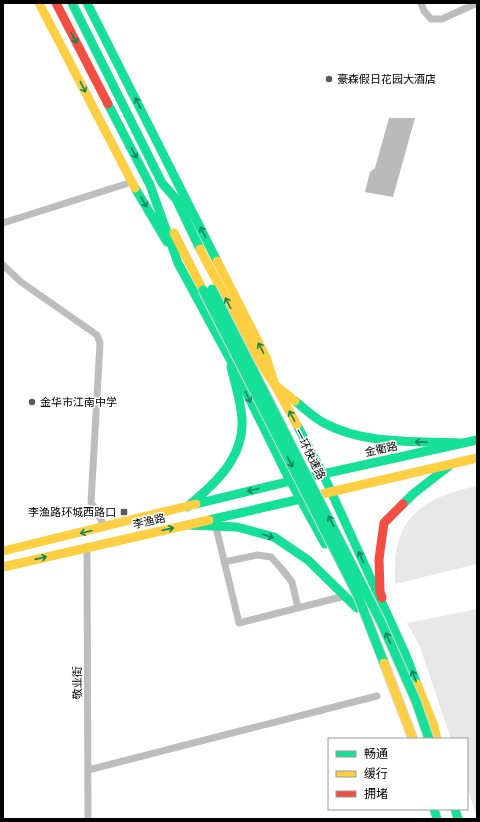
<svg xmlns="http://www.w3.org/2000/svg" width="480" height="822" font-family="Cabin,'Noto Sans SC',sans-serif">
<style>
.green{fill:#e8e8e8}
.water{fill:#bababa}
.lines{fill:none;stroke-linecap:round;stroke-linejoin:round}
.street{stroke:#bdbdbd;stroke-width:7}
.fast{stroke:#16e098;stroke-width:9}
.slow{stroke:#ffcf43;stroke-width:9}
.jam{stroke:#f24e42;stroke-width:9}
.fast-bridge-casing{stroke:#dbdbdb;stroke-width:11;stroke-linecap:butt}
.slow-bridge-casing{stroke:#dbdbdb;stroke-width:11;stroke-linecap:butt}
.fast-bridge{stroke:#16e098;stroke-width:9}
.slow-bridge{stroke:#ffcf43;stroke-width:9}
.oneway{stroke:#0d865b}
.poi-dot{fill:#595959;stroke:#fff;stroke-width:1.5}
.labels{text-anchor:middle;stroke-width:3;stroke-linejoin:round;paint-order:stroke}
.poi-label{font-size:11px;fill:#000;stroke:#fff;text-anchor:start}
.street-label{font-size:11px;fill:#000;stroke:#fff}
</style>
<rect width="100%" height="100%" fill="#fff"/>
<!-- green -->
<path class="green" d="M477,486V564L395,584C395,572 394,559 397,547C406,506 440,494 477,486Z
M477,609V818L467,787V739H451L420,647L407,623Z"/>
<!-- water -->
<path class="water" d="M389,118H415L393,197L365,192L370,172L375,168Z"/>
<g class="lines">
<!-- street -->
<path class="street" d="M421,3L424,11L431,19H442L477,3
M3,223L132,182
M3,265L21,282L97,335L100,343L91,502L105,527
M215,523L239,623L345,596
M87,547L88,819
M224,562L257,555L271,557L281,568L292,582L298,608
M88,770L377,696"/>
<!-- fast -->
<path class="fast" d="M72,3L162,183L176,199L200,249
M87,3L217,261
M108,104L150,185L178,263L230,359L285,471L325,544
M135,188L167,242
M295,401C304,408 314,418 324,423C365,445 415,441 460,443
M297,425L323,474L405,653L417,684
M300,479L477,440
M196,504L291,481
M403,504L413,494L449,466
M187,507C215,484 244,458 242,419C241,401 235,384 231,367
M209,520L301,499
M188,525L237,527L274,537L308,560L357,608
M434,809L437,819
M455,809L458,819"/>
<!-- slow -->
<path class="slow" d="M39,3L135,188
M174,233L203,290
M200,249L258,360L275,385L297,425
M217,261L266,357L275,385L295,401
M309,497L477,458
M3,551L196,504
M3,567L209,520
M417,684L434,726L437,739"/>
<!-- jam -->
<path class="jam" d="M56,3L108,104
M382,598L380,591L379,559L384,523L403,504"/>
<!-- fast-bridge casing -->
<g class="fast-bridge-casing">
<path id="fast-bridge" d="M212,289L381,622L416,701L429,739
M203,290L358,596L384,663"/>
</g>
<!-- slow-bridge casing -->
<g class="slow-bridge-casing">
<path id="slow-bridge" d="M384,663L413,739"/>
</g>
<!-- fast-bridge -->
<use href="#fast-bridge" class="fast-bridge"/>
<!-- slow-bridge -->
<use href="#slow-bridge" class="slow-bridge"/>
</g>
<!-- one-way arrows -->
<defs><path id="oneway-shaft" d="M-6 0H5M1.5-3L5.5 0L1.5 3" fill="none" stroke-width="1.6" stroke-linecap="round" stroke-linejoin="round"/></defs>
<g class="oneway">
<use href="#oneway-shaft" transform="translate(74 38) rotate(63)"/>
<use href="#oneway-shaft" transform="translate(83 87) rotate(63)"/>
<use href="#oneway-shaft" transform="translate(138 103) rotate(-117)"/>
<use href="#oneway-shaft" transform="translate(134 153) rotate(63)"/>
<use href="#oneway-shaft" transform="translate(144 202) rotate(60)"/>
<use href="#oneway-shaft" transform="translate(203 232) rotate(-117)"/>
<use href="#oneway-shaft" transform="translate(228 303) rotate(-117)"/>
<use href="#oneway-shaft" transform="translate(261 348) rotate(-117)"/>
<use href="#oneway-shaft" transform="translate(248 397) rotate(64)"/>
<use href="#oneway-shaft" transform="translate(292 416) rotate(-118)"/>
<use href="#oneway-shaft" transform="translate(421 442) rotate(-179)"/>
<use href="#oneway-shaft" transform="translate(290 462) rotate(63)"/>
<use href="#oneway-shaft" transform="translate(253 490) rotate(166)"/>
<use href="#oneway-shaft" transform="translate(331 521) rotate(-117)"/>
<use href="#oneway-shaft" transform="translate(168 529) rotate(-13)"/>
<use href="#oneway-shaft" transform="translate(86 532) rotate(166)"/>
<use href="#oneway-shaft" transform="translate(268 536) rotate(17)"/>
<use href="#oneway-shaft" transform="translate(361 557) rotate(-115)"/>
<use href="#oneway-shaft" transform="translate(41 558) rotate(-13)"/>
<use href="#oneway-shaft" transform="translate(388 638) rotate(-114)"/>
<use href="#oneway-shaft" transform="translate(414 676) rotate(-111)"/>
</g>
<!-- markers -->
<g class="poi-dot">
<circle cx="329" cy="79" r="4"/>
<circle cx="32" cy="402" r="4"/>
<rect x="120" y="508" width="8" height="8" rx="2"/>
</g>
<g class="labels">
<!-- poi labels -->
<g class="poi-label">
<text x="337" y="83">豪森假日花园大酒店</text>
<text x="40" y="406">金华市江南中学</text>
<text x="116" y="516" text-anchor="end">李渔路环城西路口</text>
</g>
<!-- street labels -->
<g class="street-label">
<text transform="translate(381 449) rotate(-12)" y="4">金衢路</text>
<text transform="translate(310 454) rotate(63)" y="4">一环快速路</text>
<text transform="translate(149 521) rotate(-13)" y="4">李渔路</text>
<text transform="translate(77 683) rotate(-90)" y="4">敬业街</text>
</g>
</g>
<!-- border -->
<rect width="480" height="822" fill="none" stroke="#000000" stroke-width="8"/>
<!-- legend -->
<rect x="328" y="738" width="140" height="72" fill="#ffffff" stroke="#999999"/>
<rect x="336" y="751" width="20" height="6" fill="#16e098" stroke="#999999"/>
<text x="364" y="758" font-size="12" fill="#000000">畅通</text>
<rect x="336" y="771" width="20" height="6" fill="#ffcf43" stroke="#999999"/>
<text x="364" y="778" font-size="12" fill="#000000">缓行</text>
<rect x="336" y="791" width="20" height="6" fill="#f24e42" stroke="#999999"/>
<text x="364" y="798" font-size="12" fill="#000000">拥堵</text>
</svg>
